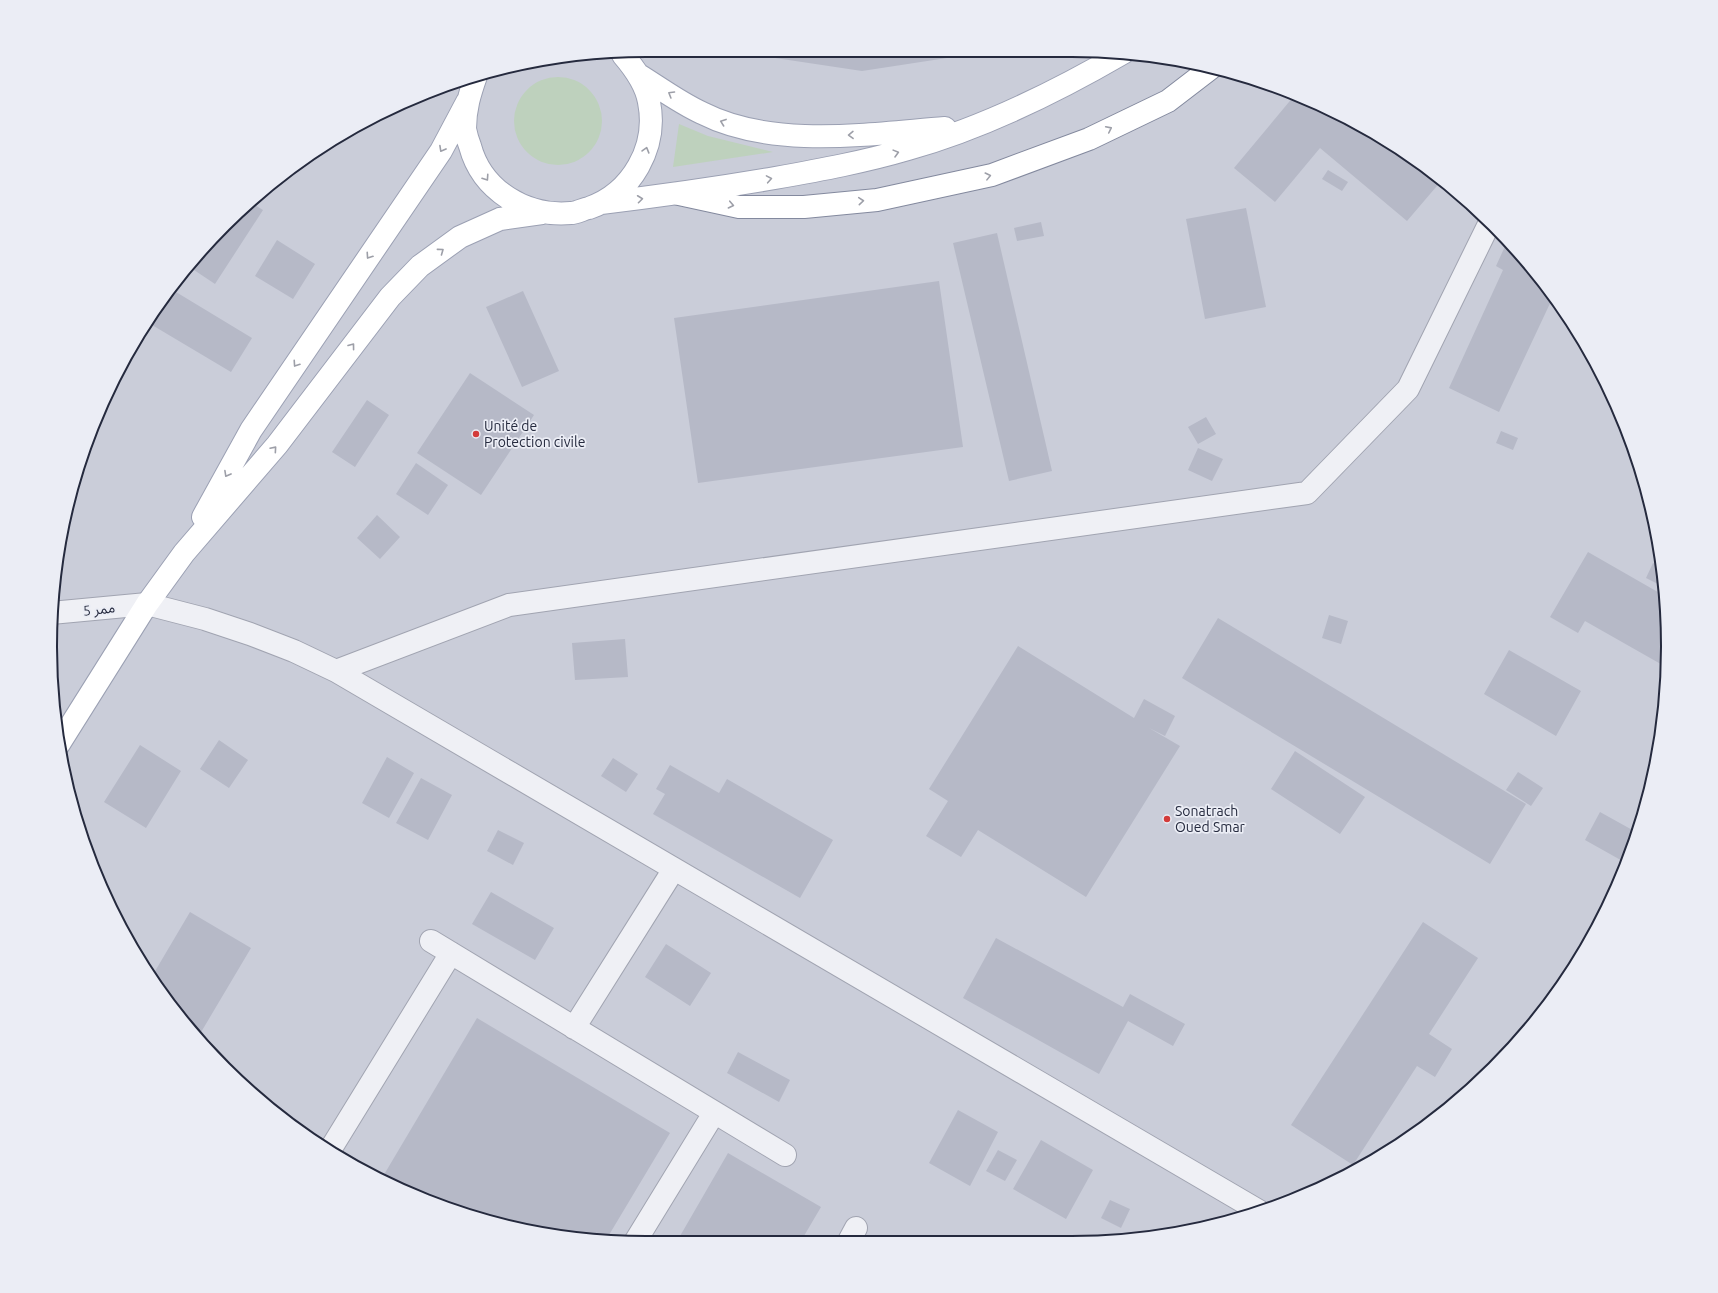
<svg xmlns="http://www.w3.org/2000/svg" width="1718" height="1293" font-family="Ubuntu,'Noto Sans Arabic',sans-serif">
<style>
.built{fill:#cacdd9}
.green{fill:#bed1bd}
.building{fill:#b6b9c7}
.lines{fill:none;stroke-linecap:round;stroke-linejoin:round}
.minor-casing{stroke:#a1a4b1;stroke-width:24}
.major-casing{stroke:#9ba0b3;stroke-width:24}
.highway-casing{stroke:#83899e;stroke-width:24}
.minor{stroke:#eff0f5;stroke-width:22}
.major{stroke:#fff;stroke-width:22}
.highway{stroke:#fff;stroke-width:22}
.oneway{stroke:#9d9fa8}
.poi-dot{fill:#d33b3a;stroke:#ebedf5;stroke-width:1.5}
.labels{text-anchor:middle;stroke-width:3.5;stroke-linejoin:round;paint-order:stroke}
.poi-label{font-size:14px;fill:#252a3e;stroke:#ebedf5;text-anchor:start}
.street-label{font-size:14px;fill:#252a3e;stroke:#ebedf5}
.rim{fill:none;stroke:#252a3e;stroke-width:2}
</style>
<rect width="100%" height="100%" fill="#dcdee7"/>
<!-- built -->
<path class="built" d="M1110,51L1226,70L1336,112L1434,173L1493,225L1567,315L1623,418L1656,530L1659,554L1668,646L1657,763L1623,875L1568,978L1493,1068L1403,1142L1300,1198L1226,1223L1149,1238L647,1243L569,1238L455,1211L348,1163L253,1095L198,1040L151,978L112,911L82,838L61,763L51,685V607L62,530L82,455L112,382L151,315L198,253L253,198L348,130L418,95L492,70L568,55Z"/>
<!-- green -->
<path class="green" d="M514 121a44 44 0 1 1 88 0a44 44 0 1 1-88 0Z
M679,124L708,136L773,152L673,167Z"/>
<!-- building -->
<path class="building" d="M986,52L862,71L755,55V54Z
M1294,96L1336,112L1434,173L1442,180L1407,221L1320,148L1275,202L1234,168Z
M1328,170L1348,182L1342,191L1322,179Z
M250,202L263,210L215,284L188,266L198,253Z
M1246,208L1266,307L1205,319L1186,219Z
M1041,222L1044,236L1017,241L1014,228Z
M997,233L1052,471L1009,481L953,243Z
M277,240L315,264L293,299L255,276Z
M1507,242L1553,297L1499,412L1449,388L1503,270L1496,266Z
M939,281L963,447L698,483L674,318Z
M171,289L252,338L231,372L147,322Z
M523,291L559,371L522,387L486,307Z
M470,373L534,415L481,495L417,453Z
M367,400L389,415L355,467L332,452Z
M1206,417L1216,434L1198,444L1188,427Z
M1501,431L1518,438L1513,450L1496,443Z
M1198,448L1223,459L1212,481L1188,470Z
M416,463L448,485L428,515L396,494Z
M377,515L400,537L380,559L357,538Z
M1588,552L1663,595L1668,646L1666,667L1585,621L1578,633L1550,617Z
M1653,563L1660,567L1662,586L1646,578Z
M1329,615L1348,621L1341,644L1322,638Z
M1218,618L1526,804L1490,864L1182,678Z
M625,639L628,677L575,680L572,643Z
M1018,646L1134,718L1144,699L1175,716L1165,736L1149,728L1180,746L1086,897L978,830L961,857L926,836L948,801L929,789Z
M1509,650L1581,691L1556,736L1484,694Z
M219,740L248,760L229,788L200,769Z
M140,745L181,771L146,828L104,802Z
M1295,751L1365,797L1340,834L1271,789Z
M387,757L414,773L389,818L362,803Z
M613,758L638,774L626,792L601,776Z
M670,765L719,793L727,779L833,840L800,898L653,814L665,794L656,789Z
M1518,772L1543,788L1531,806L1506,790Z
M421,778L452,795L428,840L396,823Z
M1600,812L1636,832L1626,863L1585,840Z
M498,830L524,843L513,865L487,851Z
M491,892L554,928L535,960L472,924Z
M190,912L251,948L197,1039L151,978Z
M1423,922L1478,958L1429,1034L1452,1049L1435,1077L1417,1066L1353,1165L1291,1125Z
M996,938L1123,1007L1130,994L1185,1024L1173,1046L1128,1021L1099,1074L963,998Z
M666,944L711,973L690,1006L645,977Z
M477,1018L670,1133L606,1240L569,1238L455,1211L382,1178Z
M738,1052L790,1080L779,1102L727,1073Z
M958,1110L998,1132L970,1186L929,1163Z
M1041,1140L1093,1170L1066,1219L1013,1189Z
M998,1150L1017,1160L1005,1181L986,1171Z
M728,1153L821,1207L801,1241L676,1243Z
M1110,1200L1130,1209L1121,1228L1101,1218Z"/>
<g class="lines">
<!-- minor casing -->
<g class="minor-casing">
<path id="minor" d="M51,613L147,604L205,619L250,634L294,651L336,671L1259,1211
M336,671L509,605L1307,493L1408,389L1490,222
M431,941L785,1155
M574,1028L674,869
M330,1150L451,953
M849,1241L856,1228
M635,1242L714,1113"/>
</g>
<!-- major casing -->
<g class="major-casing">
<path id="major" d="M639,75C660,88 680,103 702,113C773,149 868,134 945,128
M476,76C470,93 465,109 465,129C466,134 468,141 470,146C482,191 526,217 571,213C577,213 583,209 589,208C632,193 658,147 649,102C646,84 635,69 623,55
M601,203C660,196 717,188 775,178C820,170 864,162 908,149C983,128 1056,92 1123,53
M203,517L251,430L441,151L467,102
M59,744L147,604L184,553L277,445L390,297L420,266L460,237L500,219L542,213"/>
</g>
<!-- highway casing -->
<g class="highway-casing">
<path id="highway" d="M679,194L739,207H804L877,200L992,175L1089,139L1168,101L1211,68"/>
</g>
<!-- minor -->
<use href="#minor" class="minor"/>
<!-- major -->
<use href="#major" class="major"/>
<!-- highway -->
<use href="#highway" class="highway"/>
</g>
<!-- one-way arrows -->
<defs><path id="oneway-chevron" d="M-2-3.5L2.5 0L-2 3.5" fill="none" stroke-width="1.6" stroke-linecap="round" stroke-linejoin="round"/></defs>
<g class="oneway">
<use href="#oneway-chevron" transform="translate(671 94) rotate(-149)"/>
<use href="#oneway-chevron" transform="translate(723 122) rotate(-160)"/>
<use href="#oneway-chevron" transform="translate(1109 129) rotate(-26)"/>
<use href="#oneway-chevron" transform="translate(851 135) rotate(179)"/>
<use href="#oneway-chevron" transform="translate(442 149) rotate(119)"/>
<use href="#oneway-chevron" transform="translate(646 150) rotate(-74)"/>
<use href="#oneway-chevron" transform="translate(896 153) rotate(-15)"/>
<use href="#oneway-chevron" transform="translate(988 176) rotate(-14)"/>
<use href="#oneway-chevron" transform="translate(486 178) rotate(56)"/>
<use href="#oneway-chevron" transform="translate(769 179) rotate(-10)"/>
<use href="#oneway-chevron" transform="translate(640 199) rotate(-7)"/>
<use href="#oneway-chevron" transform="translate(861 201) rotate(-5)"/>
<use href="#oneway-chevron" transform="translate(731 205) rotate(12)"/>
<use href="#oneway-chevron" transform="translate(441 251) rotate(-36)"/>
<use href="#oneway-chevron" transform="translate(369 256) rotate(124)"/>
<use href="#oneway-chevron" transform="translate(352 346) rotate(-53)"/>
<use href="#oneway-chevron" transform="translate(296 364) rotate(124)"/>
<use href="#oneway-chevron" transform="translate(274 449) rotate(-49)"/>
<use href="#oneway-chevron" transform="translate(227 474) rotate(119)"/>
</g>
<!-- markers -->
<g class="poi-dot">
<circle cx="476" cy="434" r="4"/>
<circle cx="1167" cy="819" r="4"/>
</g>
<g class="labels">
<!-- poi labels -->
<g class="poi-label">
<text x="484" y="431">Unité de<tspan x="484" dy="16">Protection civile</tspan></text>
<text x="1175" y="816">Sonatrach<tspan x="1175" dy="16">Oued Smar</tspan></text>
</g>
<!-- street labels -->
<g class="street-label">
<text transform="translate(99 609) rotate(-6)" y="5">ممر 5</text>
</g>
</g>
<!-- crop -->
<path d="M0 0H1718V1293H0ZM646 57H1072A589 589 0 0 1 1661 646V647A589 589 0 0 1 1072 1236H646A589 589 0 0 1 57 647V646A589 589 0 0 1 646 57Z" fill="#ebedf5" fill-rule="evenodd"/>
<path class="rim" d="M646 57H1072A589 589 0 0 1 1661 646V647A589 589 0 0 1 1072 1236H646A589 589 0 0 1 57 647V646A589 589 0 0 1 646 57Z"/>
</svg>
